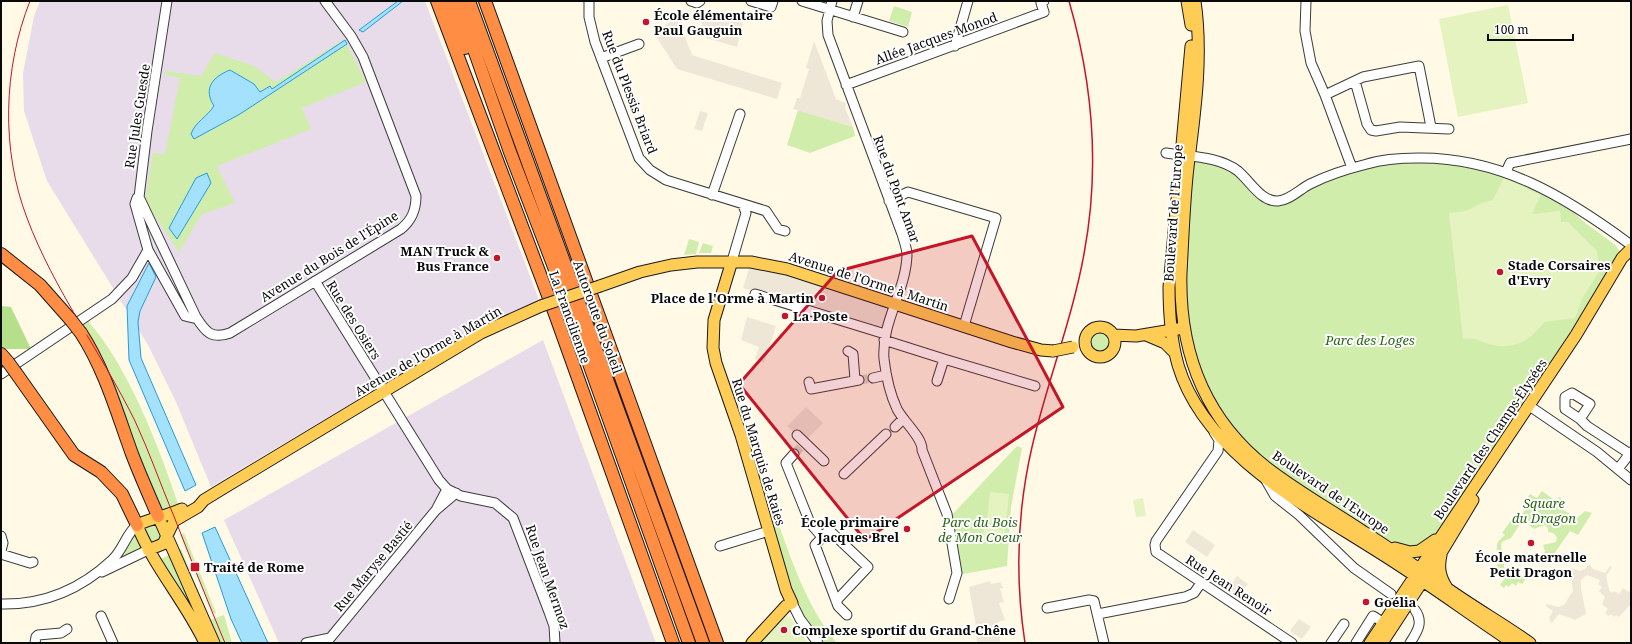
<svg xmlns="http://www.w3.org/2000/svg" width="1632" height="644" font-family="'Noto Serif',serif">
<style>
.industrial{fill:#e8dcea}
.green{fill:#d1edac}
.forest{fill:#b5df8a}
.pitch{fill:#e4f3bf}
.plaza{fill:#eee6d6}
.water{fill:#a4e1fc;stroke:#259dda}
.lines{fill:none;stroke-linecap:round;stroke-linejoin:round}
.minor-tunnel{stroke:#dad5c5;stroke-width:9;stroke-dasharray:9 4.5;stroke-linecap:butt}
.minor-casing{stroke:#3c3c3c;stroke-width:11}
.major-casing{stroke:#1a1a1a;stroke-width:13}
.highway-casing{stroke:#1a1a1a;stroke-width:14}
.minor{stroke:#fff;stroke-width:9}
.major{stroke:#ffcc56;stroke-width:11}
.highway{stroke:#ff8e44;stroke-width:12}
.tram{stroke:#c51629;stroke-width:1}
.rail{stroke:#c51629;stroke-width:1.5}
.major-bridge-casing{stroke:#1a1a1a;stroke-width:13;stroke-linecap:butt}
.highway-bridge-casing{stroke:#1a1a1a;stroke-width:14;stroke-linecap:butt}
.major-bridge{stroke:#ffcc56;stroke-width:11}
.highway-bridge{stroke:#ff8e44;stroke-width:12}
.marked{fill:#c51629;fill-opacity:0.2;stroke:#c51629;stroke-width:3;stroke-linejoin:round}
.poi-dot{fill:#c51629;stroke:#fff;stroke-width:1.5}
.labels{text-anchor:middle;stroke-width:4;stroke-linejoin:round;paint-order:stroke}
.poi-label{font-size:13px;font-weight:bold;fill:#090909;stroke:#fff;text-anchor:start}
.street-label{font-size:13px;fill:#090909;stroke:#fff}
.park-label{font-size:13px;font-style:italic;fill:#2b6615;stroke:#fff}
</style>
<rect width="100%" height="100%" fill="#fff9e6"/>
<!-- industrial -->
<path class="industrial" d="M40,1H425L539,300L493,322L380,386L211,487L176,402L148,345L47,181L24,111L23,73L34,16Z
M543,340L656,643H279L224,520Z"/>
<!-- green -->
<path class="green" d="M894,6L912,12L908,27L889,21Z
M344,39L366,82L302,108L311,129L217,166L235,203L202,214L179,252L145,201L153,153L165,154L180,78L164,75L165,71L202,76L207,65L216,53L254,66L276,82Z
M798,110L853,127L855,136L810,153L787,145Z
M1190,156L1216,160L1272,200L1369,163L1466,161L1555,195L1584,222L1614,244L1620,251V257L1585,316L1519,409C1504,455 1456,508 1427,547L1399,550L1250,453L1195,372L1181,276Z
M689,239L699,242L696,254L684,255Z
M703,243L713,246L711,253H699Z
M87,320C128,365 160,449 179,507L162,512L79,326Z
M1089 342a11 11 0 1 1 22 0a11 11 0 1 1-22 0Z
M1017,446L1022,448L1011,507L1007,566L958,575L948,519Z
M761,477H762C783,532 799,598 837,643H826L803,617L792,587L759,481Z
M1542,491L1556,501L1559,497L1566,502L1562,509L1577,518L1585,511L1592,513L1578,535L1570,531L1547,564L1546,557L1542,555L1545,551L1543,545L1556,542L1557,537L1553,533L1548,532V528L1545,525L1534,529L1526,523L1520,524L1511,538L1502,542C1499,549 1504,553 1507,558L1504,563V568L1527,577L1522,584L1518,582L1516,586L1512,583L1509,587L1506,585L1504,588L1500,585L1507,575L1496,568C1499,562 1496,552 1497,545C1497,541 1502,538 1505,535L1502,533L1517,512L1521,515L1527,507L1523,503L1530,494L1537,498Z
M153,522L156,524L161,536V540L151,544L143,527Z
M134,532L142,550L117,562Z
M184,533L216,613L213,614L180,535Z
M181,549L210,620L224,615L232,643H217L177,552Z
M169,555L211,643L157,561Z"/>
<!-- forest -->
<path class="forest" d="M1,306L11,307L31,349H1Z"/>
<!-- pitch -->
<path class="pitch" d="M1508,5L1528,103L1458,117L1439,19Z
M1504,178L1541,195L1532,214L1560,211L1561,222H1568L1597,251L1600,270L1582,299L1575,318L1544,322C1532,339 1515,350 1493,345C1479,342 1480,338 1463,339L1449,213L1466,211L1482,203L1493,200Z
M990,492L1009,494L1006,524L987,522Z
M1143,498L1146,516L1136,517L1133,500Z
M984,528L1005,530L1004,542L983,540Z
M785,616L790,617L808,643H760L779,618Z"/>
<!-- plaza -->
<path class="plaza" d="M712,14L743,23L737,47L706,38L701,20Z
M677,17L692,55L782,83L777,99L677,69L654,33Z
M814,41L836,99L846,103L845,108L853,127L793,109L797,98H800L809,69L806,68Z
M700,111L708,113L702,131L694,129Z
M745,266L779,271L886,307L888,310L883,331L743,288L749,269L744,268Z
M747,317L776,326L764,363L755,359L759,347L741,340Z
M806,407L823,423L807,439L796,434L787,426Z
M1193,530L1215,545L1207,557L1185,542Z
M1588,565H1590L1593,569L1605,573L1610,566L1612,567L1606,576L1609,590L1612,593L1614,591L1619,594L1623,588L1629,592L1631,588V604L1619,617L1616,615L1614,617L1611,614L1609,616L1605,613L1608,609L1602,604L1605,597L1599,591L1602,587L1598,584L1600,580L1587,575L1581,580V588L1586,614L1575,620L1559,614L1552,623H1551L1549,618L1553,611L1546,606L1547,604L1558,607L1564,605L1573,591L1571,577L1568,570L1571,568L1580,571L1585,569Z
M1237,576L1248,584L1238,597L1227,590Z
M990,581L991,584L1001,582V586H1003V588L1000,589L1004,602L999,603L1005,620L998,622L1000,643H979L977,642L976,633L977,631L974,627L976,626L969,587Z
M1299,619L1311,627L1302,639L1290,631Z"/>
<!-- water -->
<path class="water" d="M398,1H403L363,32L359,30Z
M345,40L347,44L240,114L194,139L191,134C195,122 207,117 214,106C203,89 212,77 230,70L254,84L260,92L270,86L272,89Z
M207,173L211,183L177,239L169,228L196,178Z
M149,263L156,277L140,311L138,322L141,358L196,485L185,491L129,360L127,306Z
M215,527L268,643H242L231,619L202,533Z"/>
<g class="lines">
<!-- minor-tunnel -->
<path class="minor-tunnel" d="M859,380L873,378
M794,454L802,446"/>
<!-- minor casing -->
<g class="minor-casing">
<path id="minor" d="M167,1L147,131L139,197L196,317C205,331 211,340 230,333L401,229C412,220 416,210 416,196L363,57L351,36L325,1
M589,1V17L595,42L639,158L650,170L666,180L766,211L778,229L785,231
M691,1L697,3L700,1
M751,1L771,7L773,1
M802,1L903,32
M832,1L827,21L828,35L902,234C904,241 907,248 907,255C906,291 881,322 884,359C886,376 890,394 897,409C903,421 923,438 922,450L947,514L957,573L949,599
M1306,1L1305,31L1311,63L1325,95L1352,168
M853,17L858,1
M955,46L968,1
M601,58L639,44
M1355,81L1367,124L1371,130L1376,131L1400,127L1449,129
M846,85L1044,12L1041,3L1044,1
M1325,95L1363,77L1419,66L1431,127
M1166,153C1190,157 1218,156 1238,171C1250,181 1261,202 1278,201C1290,200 1300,189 1310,184C1328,175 1347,169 1367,164C1383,159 1401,158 1418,158C1501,157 1566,197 1631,245
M1506,172L1510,163L1631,139
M712,195L740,114
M139,197L137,198L135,204L148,250L185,316L193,318L196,317
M889,201L908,192L996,218L964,326
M732,261L746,213L743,205
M315,281L439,480L447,489L461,496L495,503L513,518L549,612L554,626L555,643
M755,294L885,334
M884,340L944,359L937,381
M848,351L853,354L855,380
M944,359L1035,386
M1,374L112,299L132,278L148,250
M873,378L886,375
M809,382L811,389L859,380
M1528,405L1597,452L1631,480
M1580,419L1565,409V397L1572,393L1590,404L1580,419L1587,426L1630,454
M895,427L903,419
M1214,432L1219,440L1218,451L1156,541L1155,545L1156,552L1292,643
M797,435L824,461
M794,454L786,463L810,523L822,537
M1618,469L1631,452
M844,474L886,434
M1264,477L1275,496L1299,515L1354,568L1391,594
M447,489L436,510L456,493
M1,536L3,543L1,551
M720,546L769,531
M1,554L30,563L33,562
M102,572L148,550
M836,601L868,567L829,530L815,545L838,606L847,615
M792,603L800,619L818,643
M1,604C44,605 81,589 112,560C123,550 126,534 137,525
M1047,608L1089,600L1094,601L1104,643
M1098,614L1185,597L1194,593L1201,583
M101,616L113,643
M35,643L36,637L38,635L61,633L67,629
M306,643L330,638
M326,643L436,510
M1331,643L1344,624
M1356,643L1373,616L1384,623
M1410,643C1417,632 1424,622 1415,610"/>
</g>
<!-- major casing -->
<g class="major-casing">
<path id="major" d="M1187,1L1191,25
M1195,1C1203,56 1195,112 1188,167C1184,202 1183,238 1181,273C1179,350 1204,418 1266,467C1297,491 1331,510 1364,532C1393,550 1420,570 1448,589C1475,608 1503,624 1530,643
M1191,46L1169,287C1169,314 1171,340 1178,365C1205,455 1307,506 1380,553C1425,581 1468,613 1513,643
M732,261L714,320L713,348L716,363L741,435L786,590L792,603L786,606L752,643
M600,286L640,272L671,265L697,262H751L787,269L1012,342L1041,350L1053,351
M1085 342a15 15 0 1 1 30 0a15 15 0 1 1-30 0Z
M1113,335L1136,336L1178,329
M1146,335L1165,343L1175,353
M182,509C167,516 152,518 137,525C154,567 185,601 205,643
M158,516L214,643
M1395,548L1410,552L1419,551L1435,540
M148,550L163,544L174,521L198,507L204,500L222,489L481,333L541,306
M1441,555C1438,568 1440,577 1447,588
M1370,643L1576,335L1622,258L1631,249
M1382,643L1441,553L1473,500"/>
</g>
<!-- highway casing -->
<g class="highway-casing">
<path id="highway" d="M437,1L555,314L673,643
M447,1L465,48
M457,1L510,152L562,288L689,643
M469,1L703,643
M485,1L717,643
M1,254L40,285L70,319
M81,333C105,370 117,413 132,454C140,475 149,495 158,516
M1,354L8,362
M16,373L74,455L101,472L122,494L137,525"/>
</g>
<!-- minor -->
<use href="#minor" class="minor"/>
<!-- major -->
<use href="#major" class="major"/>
<!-- highway -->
<use href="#highway" class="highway"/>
<!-- tram -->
<path class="tram" d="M30,1C3,69 1,150 27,218C54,290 101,352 135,421C149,451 160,483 173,514C190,557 207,600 225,643"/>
<!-- rail -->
<path class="rail" d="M1025,643C1015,578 1017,512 1032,447C1047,382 1072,320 1084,254C1100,169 1093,84 1069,1"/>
<!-- major-bridge casing -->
<g class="major-bridge-casing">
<path id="major-bridge" d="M541,306L600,286
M1053,351L1073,347"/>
</g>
<!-- highway-bridge casing -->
<g class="highway-bridge-casing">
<path id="highway-bridge" d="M70,319L81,333
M8,362L16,373"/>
</g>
<!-- major-bridge -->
<use href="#major-bridge" class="major-bridge"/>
<!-- highway-bridge -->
<use href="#highway-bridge" class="highway-bridge"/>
</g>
<!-- marked area -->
<path class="marked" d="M972,236L1063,407L865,540L739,384L838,271Z"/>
<!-- markers -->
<g class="poi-dot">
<circle cx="646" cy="22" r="4"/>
<circle cx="497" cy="258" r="4"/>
<circle cx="1500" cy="272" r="4"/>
<circle cx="822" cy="298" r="4"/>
<circle cx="785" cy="316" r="4"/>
<circle cx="907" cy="529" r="4"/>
<circle cx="1531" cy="543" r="4"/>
<rect x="190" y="562" width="10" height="10" rx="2"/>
<circle cx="1366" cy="602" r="4"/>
<circle cx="784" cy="630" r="4"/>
</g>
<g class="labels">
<!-- poi labels -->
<g class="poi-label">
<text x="654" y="20">École élémentaire<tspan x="654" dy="15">Paul Gauguin</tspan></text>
<text x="489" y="256" text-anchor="end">MAN Truck &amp;<tspan x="489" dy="15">Bus France</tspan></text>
<text x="1508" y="270">Stade Corsaires<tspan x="1508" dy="15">d'Evry</tspan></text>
<text x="814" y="303" text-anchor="end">Place de l'Orme à Martin</text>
<text x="793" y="321">La Poste</text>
<text x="899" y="527" text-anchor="end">École primaire<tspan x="899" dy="15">Jacques Brel</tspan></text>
<text x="1531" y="562" text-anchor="middle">École maternelle<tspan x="1531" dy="15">Petit Dragon</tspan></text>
<text x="204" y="572">Traité de Rome</text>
<text x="1374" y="607">Goélia</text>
<text x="792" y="635">Complexe sportif du Grand-Chêne</text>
</g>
<!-- street labels -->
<g class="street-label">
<text transform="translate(936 38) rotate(-20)" y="5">Allée Jacques Monod</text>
<text transform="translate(630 92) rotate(69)" y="5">Rue du Plessis Briard</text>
<text transform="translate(137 116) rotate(-81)" y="5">Rue Jules Guesde</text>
<text transform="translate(897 189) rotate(70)" y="5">Rue du Pont Amar</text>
<text transform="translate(1173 213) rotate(-86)" y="5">Boulevard de l'Europe</text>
<text transform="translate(329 256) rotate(-32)" y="5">Avenue du Bois de l'Épine</text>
<text transform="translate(869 281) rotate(18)" y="5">Avenue de l'Orme à Martin</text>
<text transform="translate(570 317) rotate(70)" y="5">La Francilienne</text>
<text transform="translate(598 317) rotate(70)" y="5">Autoroute du Soleil</text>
<text transform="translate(354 320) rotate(58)" y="5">Rue des Osiers</text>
<text transform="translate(428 351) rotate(-30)" y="5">Avenue de l'Orme à Martin</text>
<text transform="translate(1490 439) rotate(-56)" y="5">Boulevard des Champs-Élysées</text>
<text transform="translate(759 452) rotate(73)" y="5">Rue du Marquis de Raies</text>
<text transform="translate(1331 492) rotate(34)" y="5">Boulevard de l'Europe</text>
<text transform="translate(373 566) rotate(-50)" y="5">Rue Maryse Bastié</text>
<text transform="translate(548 577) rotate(71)" y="5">Rue Jean Mermoz</text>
<text transform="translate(1229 585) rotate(33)" y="5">Rue Jean Renoir</text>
</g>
<!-- park labels -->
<g class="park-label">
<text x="1370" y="345">Parc des Loges</text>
<text x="1544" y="508">Square<tspan x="1544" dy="15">du Dragon</tspan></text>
<text x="980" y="527">Parc du Bois<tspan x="980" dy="15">de Mon Coeur</tspan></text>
</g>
</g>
<!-- border -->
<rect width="1632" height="644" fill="none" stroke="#090909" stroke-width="4"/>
<!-- scale -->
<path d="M1488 34v6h85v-6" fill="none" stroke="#090909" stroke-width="2"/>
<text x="1494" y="34" font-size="12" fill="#090909" stroke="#ffffff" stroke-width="3" paint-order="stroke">100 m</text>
</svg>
